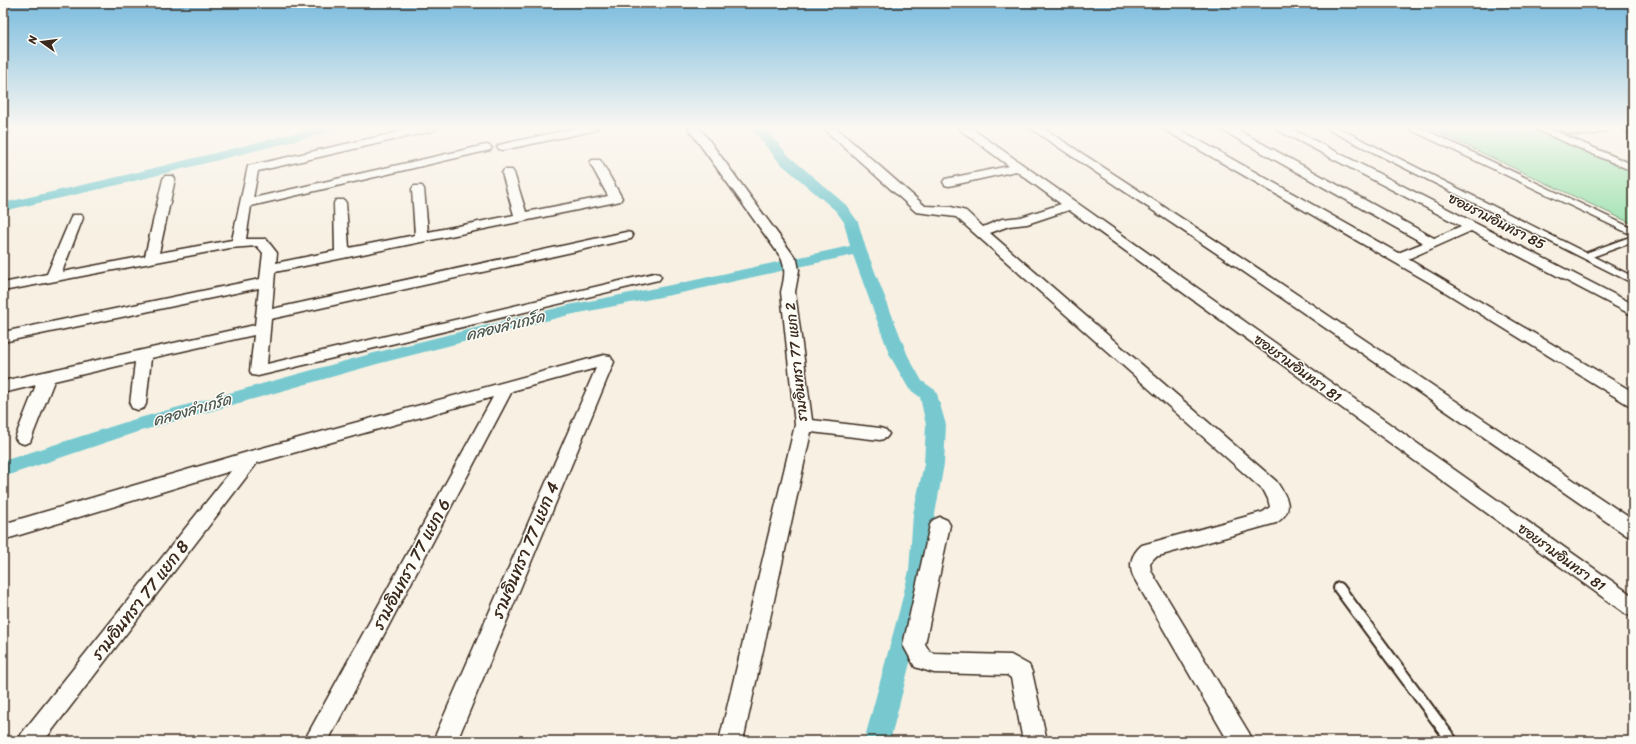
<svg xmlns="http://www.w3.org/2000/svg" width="1636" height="744" font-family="Sriracha,'Playpen Sans Thai',sans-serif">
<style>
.green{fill:#9be1ae;stroke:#6b8666}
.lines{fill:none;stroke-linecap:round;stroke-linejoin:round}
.canal{fill:#78c9cf;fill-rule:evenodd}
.service-far1-casing{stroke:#3b2a1e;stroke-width:9}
.service-casing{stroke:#3b2a1e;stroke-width:14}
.minor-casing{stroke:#3b2a1e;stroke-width:3}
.service-far1{stroke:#fdfcf7;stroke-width:6}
.service{stroke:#fdfcf7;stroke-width:10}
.minor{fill:#fdfcf7;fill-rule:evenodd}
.labels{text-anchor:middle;stroke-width:3;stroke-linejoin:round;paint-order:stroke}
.street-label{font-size:14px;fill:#3b2a1e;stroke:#fdfcf7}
.water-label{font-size:15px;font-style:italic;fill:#4d5a53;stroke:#fdfcf7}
.near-street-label{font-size:17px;fill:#3b2a1e;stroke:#fdfcf7}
</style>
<rect width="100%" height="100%" fill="#f7f0e3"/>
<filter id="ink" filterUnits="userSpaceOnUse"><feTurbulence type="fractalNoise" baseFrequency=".025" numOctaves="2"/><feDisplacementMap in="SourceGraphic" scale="8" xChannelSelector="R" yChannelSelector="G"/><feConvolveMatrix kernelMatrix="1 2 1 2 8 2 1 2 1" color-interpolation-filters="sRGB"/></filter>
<g filter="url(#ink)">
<!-- green -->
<path class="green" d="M1429,128H1549L1633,163V224Z"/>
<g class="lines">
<!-- canal -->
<path class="canal" d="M315,128H336L334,131L122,184L3,211V203L122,176Z
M751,128H764L789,156L846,205L858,222L866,249L908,356L922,381L935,390L937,394L946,425L944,464L935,514L931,571L924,608L890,741H864L900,608L909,571L913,514L924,464L926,425L920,397L909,389L890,356L853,255L686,292L569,315L377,364L137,432L3,477V461L132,420L374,353L569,305L686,282L850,246L844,222L836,211L779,162Z"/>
<!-- service-far1 casing -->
<g class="service-far1-casing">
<path id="service-far1" d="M1332,128L1633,280
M1414,128L1633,232
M1540,128L1633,168
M1563,128C1578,134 1591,133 1606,128
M1626,128L1633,131
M1586,256L1633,239"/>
</g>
<!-- service casing -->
<g class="service-casing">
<path id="service" d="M1339,588L1452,741"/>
</g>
<!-- minor casing -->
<g class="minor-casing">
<path id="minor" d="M3,128H13L7,135L3,136Z
M417,128H438L432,131L258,171L253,198L486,145L490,146L492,148L490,150L486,151L251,206L246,239H266L277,253L276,263L335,251L334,203L336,200H344L346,203L349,248L415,235L412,189L414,186H422L424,189L428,232L514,215L502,173L504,170H512L514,173L526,212L608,196L590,163L592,160H600L602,163L622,198L620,201L616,202L275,272L272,309L626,232L631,233L633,236L631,239L626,240L271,319L267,364L654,273L659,274L661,277L659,280L654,281L258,376L252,375L250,371L254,335L151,358L146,404L144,408L138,410L132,408L130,404L135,362L54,381L30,442L24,444L18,442L15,438L36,385L3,393V381L255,325L259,288L3,342V332L260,279L263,253L257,246L230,248L3,291V283L47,274L72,215H82L83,218L62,272L145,256L163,179L165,176H173L175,179L159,253L232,240L248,166Z
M576,128H598L592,131L503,150L499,149L497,147L499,145L503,144Z
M688,128H700L797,260L799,270L795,292L812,420L880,428L886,430L889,434L886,438L880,440L811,432L743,741H719L795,425L781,292C784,280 787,268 780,256Z
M823,128H836L925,206L951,207L966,211L983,227L1002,219L1021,217L1061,204L1016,171L949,186L945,185L943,182L945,179L1009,166L958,128H971L1633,596V617L1626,614L1069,210L1027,224L1009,226L990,233L1276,481C1287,497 1296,510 1276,523L1155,557L1150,563L1151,571L1249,733L1253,741H1228L1134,578C1128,566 1131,554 1142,545L1263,512L1270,507L1268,499L1264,491L956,217L916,212Z
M1030,128H1043L1241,257L1633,520V538L1626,535L1231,263Z
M1163,128H1177L1398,253L1423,243L1222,130L1220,128H1234L1434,238L1461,226L1278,130L1276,128H1290L1633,304V315L1628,313L1471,231L1408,259L1633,392V406L1627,404L1432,284L1165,130Z
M604,355L610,356L614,362L457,741H433L596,368L512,391L328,741H304L493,397L257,463L44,741H18L22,733L231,471L3,540V524L251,451Z
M940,517L947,520L950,525L925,644L930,652L934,653L1011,655L1029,665L1032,672L1047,741H1023L1011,678L1007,675L934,673L915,667L903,645L930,525L933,520Z"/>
</g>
<!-- service-far1 -->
<use href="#service-far1" class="service-far1"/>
<!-- service -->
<use href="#service" class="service"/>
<!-- minor -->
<use href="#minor" class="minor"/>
</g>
</g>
<!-- sky -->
<linearGradient id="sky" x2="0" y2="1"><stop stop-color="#7bbcde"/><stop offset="0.55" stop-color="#fbf8f2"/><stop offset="1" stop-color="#fbf8f2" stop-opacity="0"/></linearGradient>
<rect width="1636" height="232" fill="url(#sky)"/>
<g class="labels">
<!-- street labels -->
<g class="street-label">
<text transform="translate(1497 221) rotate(27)" y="5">ซอยรามอินทรา 85</text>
<text transform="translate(796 362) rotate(-96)" y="5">รามอินทรา 77 แยก 2</text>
<text transform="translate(1298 368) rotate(36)" y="5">ซอยรามอินทรา 81</text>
<text transform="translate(1562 557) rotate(36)" y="5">ซอยรามอินทรา 81</text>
</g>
<!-- water labels -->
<g class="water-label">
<text transform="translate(505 326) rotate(-14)" y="5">คลองลำเกร็ด</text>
<text transform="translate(192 410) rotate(-16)" y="5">คลองลำเกร็ด</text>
</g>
<!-- near-street labels -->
<g class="near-street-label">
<text transform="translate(525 550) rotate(-67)" y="6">รามอินทรา 77 แยก 4</text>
<text transform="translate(411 564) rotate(-62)" y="6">รามอินทรา 77 แยก 6</text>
<text transform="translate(140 600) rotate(-52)" y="6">รามอินทรา 77 แยก 8</text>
</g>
</g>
<!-- margin -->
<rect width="1636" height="744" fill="none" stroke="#fdfcf7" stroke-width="16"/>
<rect x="8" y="8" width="1620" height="728" fill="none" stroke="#3b2a1e" stroke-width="1.5" filter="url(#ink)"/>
<!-- north arrow -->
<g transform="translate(42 42) rotate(284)" stroke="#fdfcf7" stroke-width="3" paint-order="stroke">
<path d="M0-3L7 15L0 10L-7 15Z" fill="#3b2a1e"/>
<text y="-6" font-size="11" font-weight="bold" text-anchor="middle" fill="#3b2a1e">N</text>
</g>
</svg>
